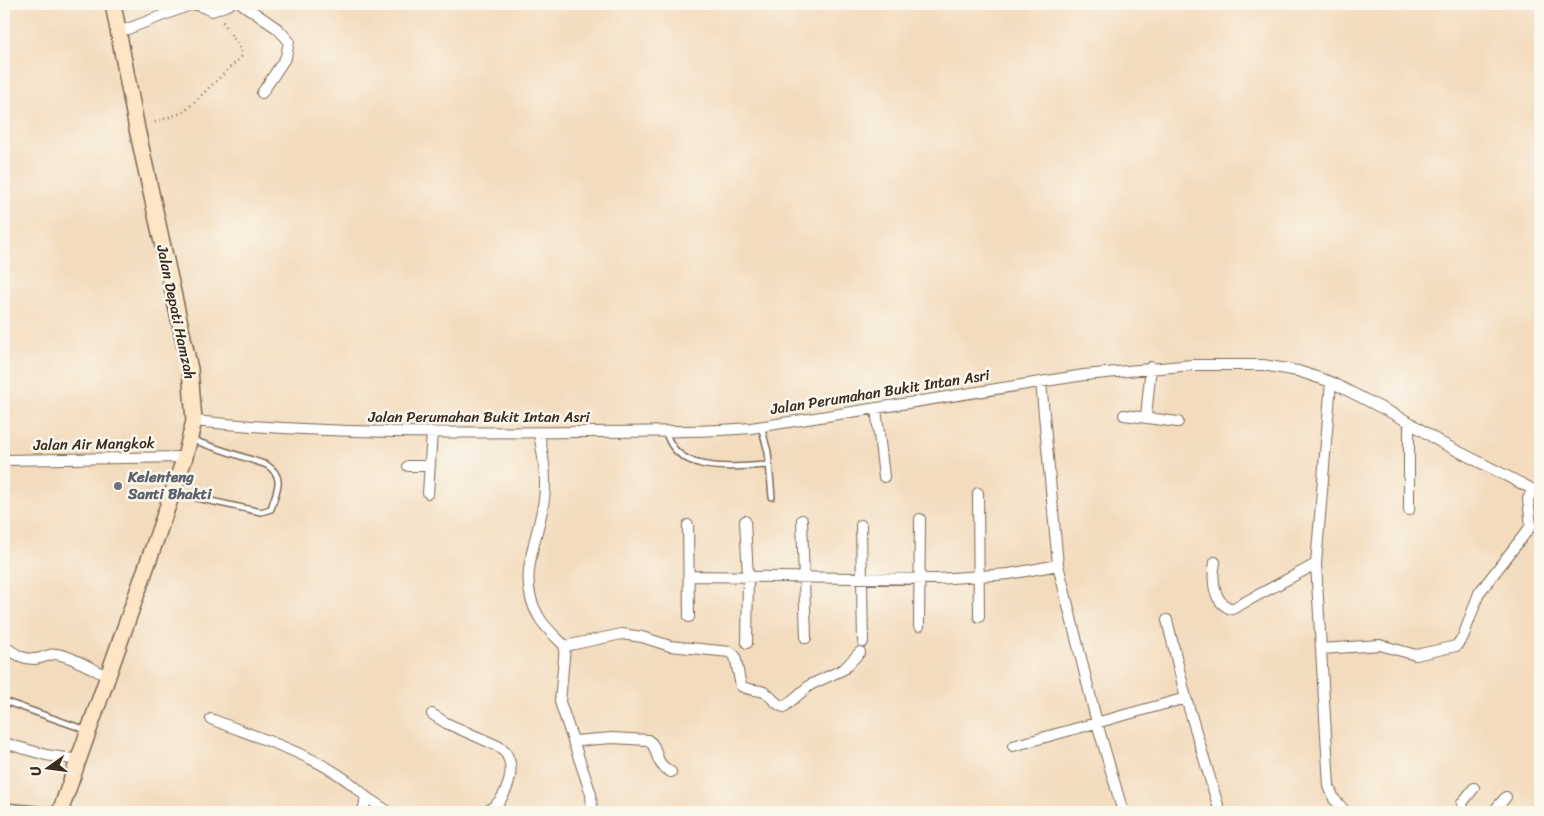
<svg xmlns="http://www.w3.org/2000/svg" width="1544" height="816" font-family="Sriracha,sans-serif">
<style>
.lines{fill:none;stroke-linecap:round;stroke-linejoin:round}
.service-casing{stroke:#7b6856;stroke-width:8}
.minor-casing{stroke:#7b6856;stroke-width:12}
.secondary-casing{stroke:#7b6856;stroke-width:18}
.path{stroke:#7b6856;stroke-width:2.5;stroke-dasharray:1 4;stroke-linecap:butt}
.service{stroke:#fff;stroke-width:5}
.minor{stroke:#fff;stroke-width:10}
.secondary{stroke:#fde5c5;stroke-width:15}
.worship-dot{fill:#6b7280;stroke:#fbf7ec;stroke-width:2}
.labels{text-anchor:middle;stroke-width:5;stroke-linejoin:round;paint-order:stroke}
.street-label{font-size:15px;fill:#3b2a1e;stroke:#fbf7ec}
.worship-label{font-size:15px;font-weight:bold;fill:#5b616d;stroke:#fbf7ec;text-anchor:start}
</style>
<rect width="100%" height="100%" fill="#fbf7ec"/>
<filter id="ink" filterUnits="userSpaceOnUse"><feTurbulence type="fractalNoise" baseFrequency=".02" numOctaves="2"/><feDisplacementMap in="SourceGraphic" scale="10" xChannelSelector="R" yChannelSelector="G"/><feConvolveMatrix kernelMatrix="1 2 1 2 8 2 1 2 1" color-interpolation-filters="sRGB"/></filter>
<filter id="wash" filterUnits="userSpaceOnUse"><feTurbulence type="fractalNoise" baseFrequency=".0096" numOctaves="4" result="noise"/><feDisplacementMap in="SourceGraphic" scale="20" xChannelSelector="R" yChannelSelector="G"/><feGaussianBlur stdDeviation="1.12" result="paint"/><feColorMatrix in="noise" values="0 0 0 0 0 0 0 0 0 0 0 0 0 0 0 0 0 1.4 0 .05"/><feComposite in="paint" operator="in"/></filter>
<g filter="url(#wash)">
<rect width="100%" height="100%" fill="#f3dcbe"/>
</g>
<g filter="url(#ink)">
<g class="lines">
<!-- service casing -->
<g class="service-casing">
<path id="service" d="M761,426L768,452L772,497
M666,432C677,476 735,466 769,465
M174,493L261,512L271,509C276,490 286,478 267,465L192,440
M4,701L86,730
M4,806L57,811"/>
</g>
<!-- minor casing -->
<g class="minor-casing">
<path id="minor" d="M242,4L278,29L289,41L286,57L262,93
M117,33L190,5H198L212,11L230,4
M1041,382L1058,565L1097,723L1123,812
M1331,382L1316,564L1329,786L1334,799L1346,812
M876,408L884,477
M1124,415L1178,422
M1146,416L1151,367
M194,421C321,434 449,433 577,432C635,431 693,433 751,428L1084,375L1193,365H1263L1298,371L1331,382L1409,422L1440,442L1540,493
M539,434C543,455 547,477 544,499C539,539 515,578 539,617C545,628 556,637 565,646L560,702L591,794L592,812
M4,460L185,457
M408,466H430
M428,493L432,432
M978,493L979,617
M1409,510V422
M802,520L806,638
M745,521L748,577L747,643
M688,525L689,617
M861,525L863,642
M1215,562C1212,578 1212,603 1232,609L1316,564
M690,576L937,579L1009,574L1058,565
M1167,620L1186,698L1220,812
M919,626L920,519
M4,646C15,654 26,662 40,658C45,657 50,654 56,654C72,656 92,669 107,676
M565,646L622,634L642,637L670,646L730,652L735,656L741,686C750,691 757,689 764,692C772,696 775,705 784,707L810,685L844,669L860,652
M1321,649L1380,645L1416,655L1456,646L1463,637L1479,593L1531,526L1528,499L1533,489
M432,714L446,723L498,746C522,760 508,803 485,812
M211,719C260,739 329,758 366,797
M574,741L612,738L648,740C661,749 651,761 671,772
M4,743L46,755L79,760
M1013,746L1186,698
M363,812L366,797L389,812
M1464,812L1462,803L1474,788
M1493,812L1506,797"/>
</g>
<!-- secondary casing -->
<g class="secondary-casing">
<path id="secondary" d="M60,812L185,457L194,421L190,369L137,129L113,4"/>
</g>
<!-- path -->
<path class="path" d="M150,124L184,112L241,57V50L221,19"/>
<!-- service -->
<use href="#service" class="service"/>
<!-- minor -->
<use href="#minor" class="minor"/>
<!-- secondary -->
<use href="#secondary" class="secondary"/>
</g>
</g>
<!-- markers -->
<circle class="worship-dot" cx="118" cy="486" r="5"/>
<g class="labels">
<!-- street labels -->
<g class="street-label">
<text transform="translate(176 312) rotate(78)" y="5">Jalan Depati Hamzah</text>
<text transform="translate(880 392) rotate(-9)" y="5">Jalan Perumahan Bukit Intan Asri</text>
<text x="479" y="422">Jalan Perumahan Bukit Intan Asri</text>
<text transform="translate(94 444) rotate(-1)" y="5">Jalan Air Mangkok</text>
</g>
<!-- worship labels -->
<g class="worship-label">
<text x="128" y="482">Kelenteng<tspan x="128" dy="17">Santi Bhakti</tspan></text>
</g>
</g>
<!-- margin -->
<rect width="1544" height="816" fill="none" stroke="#fbf7ec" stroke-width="20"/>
<!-- north arrow -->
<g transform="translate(48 768) rotate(256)" stroke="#fbf7ec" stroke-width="4" paint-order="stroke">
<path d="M0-4L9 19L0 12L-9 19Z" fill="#3b2a1e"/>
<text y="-8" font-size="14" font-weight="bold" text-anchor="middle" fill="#3b2a1e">U</text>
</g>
</svg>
